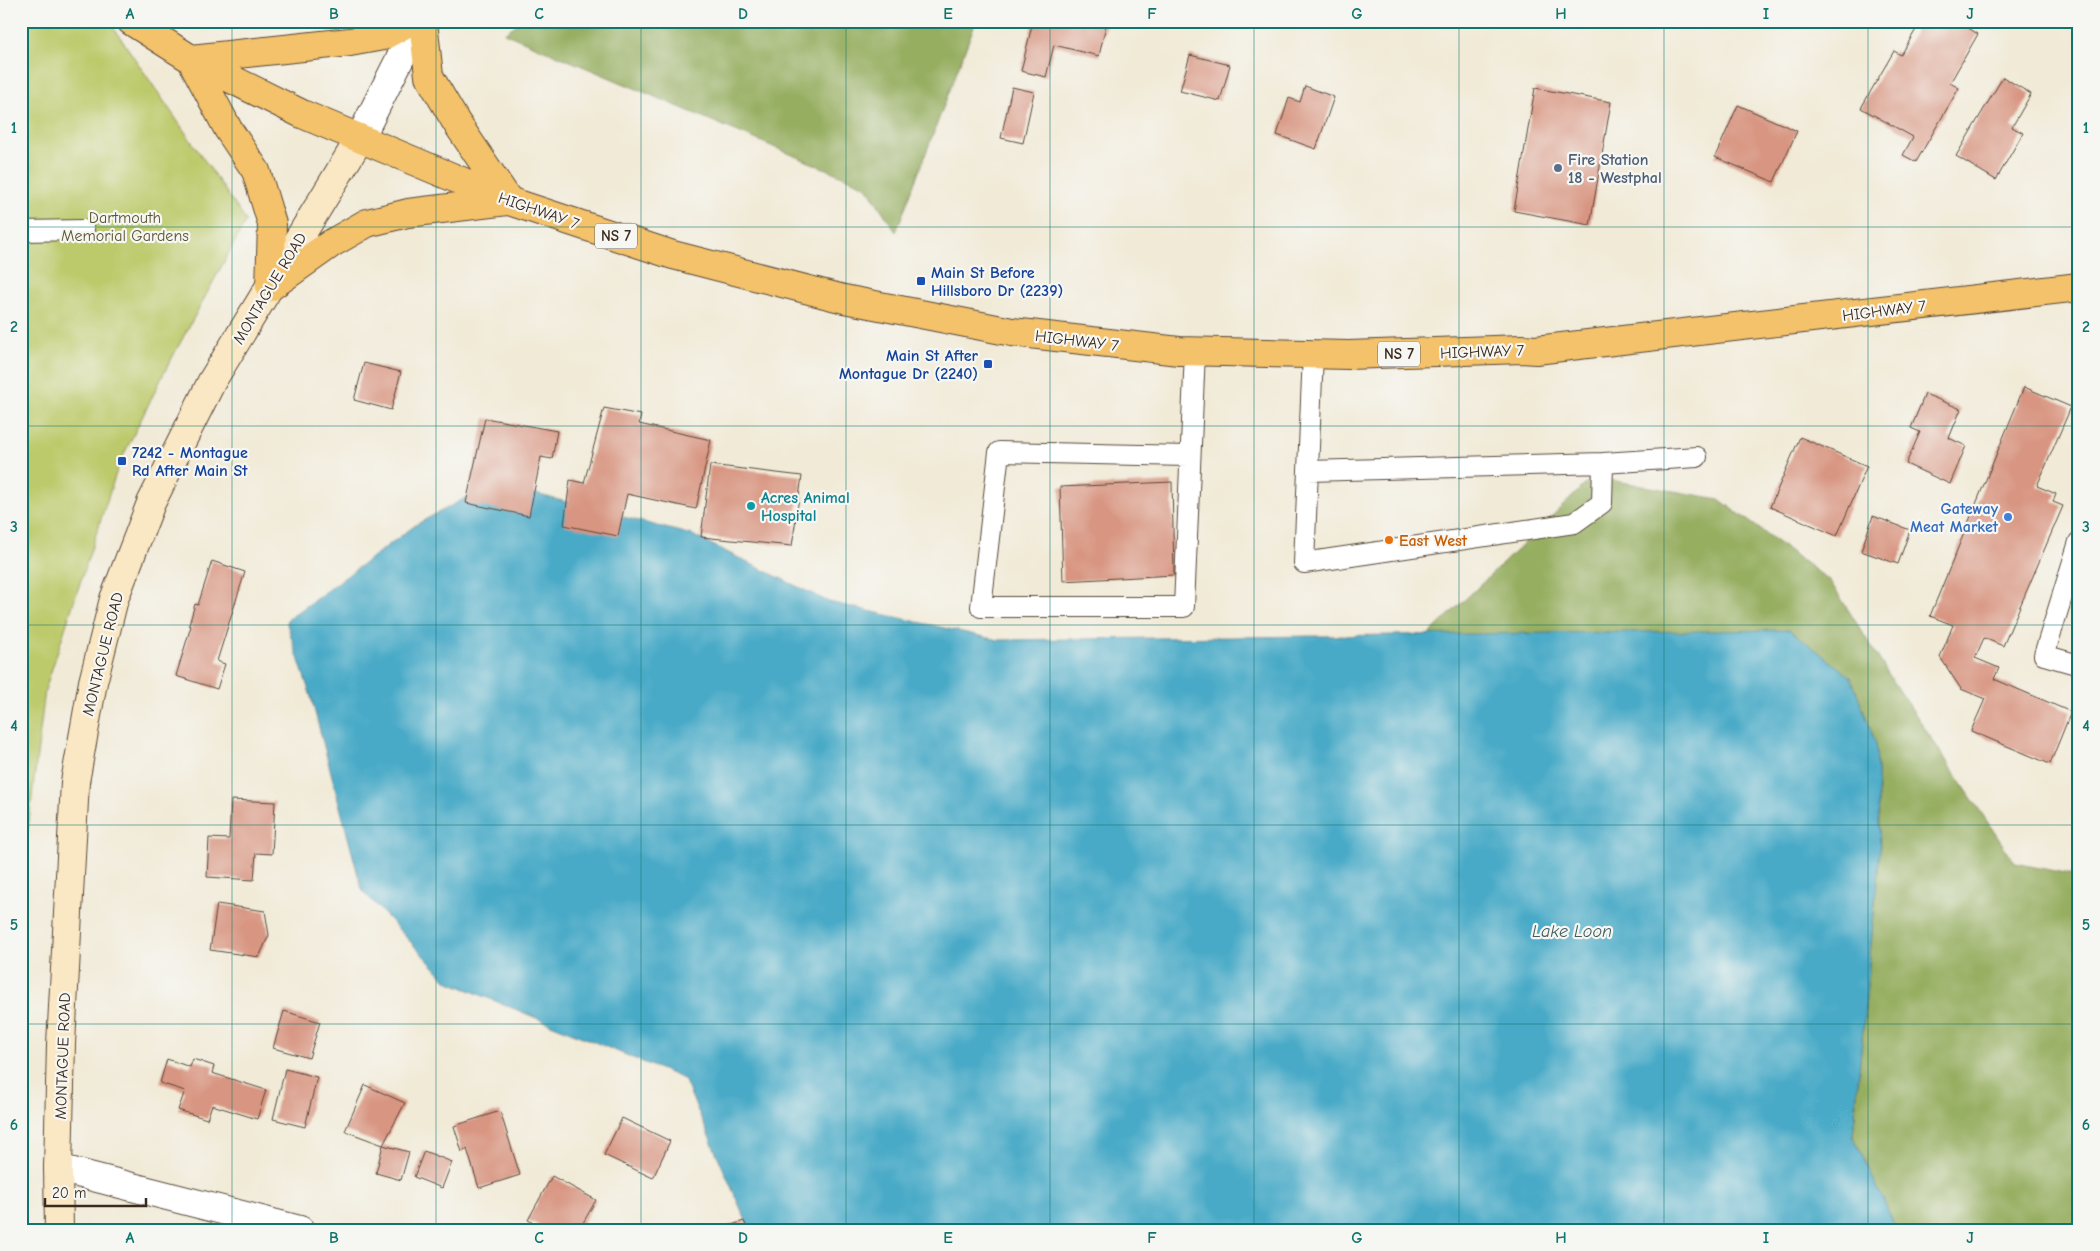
<svg xmlns="http://www.w3.org/2000/svg" width="2100" height="1251" font-family="'Comic Neue',sans-serif">
<style>
.green{fill:#bdca6c;stroke:#7c7a45}
.forest{fill:#96ae60;stroke:#686c3f}
.water{fill:#48aac7;stroke:#426a72}
.building{fill:#d89581}
.lines{fill:none;stroke-linecap:round;stroke-linejoin:round}
.lane-casing{stroke:#56473a;stroke-width:22}
.street-casing{stroke:#56473a;stroke-width:30}
.secondary-casing{stroke:#56473a;stroke-width:30}
.primary-casing{stroke:#56473a;stroke-width:30}
.lane{stroke:#fff;stroke-width:20}
.street{stroke:#fff;stroke-width:28}
.secondary{stroke:#fae7c3;stroke-width:28}
.primary{stroke:#f3c26a;stroke-width:28}
.grid{fill:none;stroke:#0f766e;stroke-width:1;stroke-opacity:0.55}
.service-dot{fill:#5c6f8a;stroke:#f6f6f2;stroke-width:2}
.transit-dot{fill:#1a4fb4;stroke:#f6f6f2;stroke-width:2}
.culture-dot{fill:#0f9aa8;stroke:#f6f6f2;stroke-width:2}
.shop-dot{fill:#3f7fe0;stroke:#f6f6f2;stroke-width:2}
.food-dot{fill:#e8710a;stroke:#f6f6f2;stroke-width:2}
.labels{text-anchor:middle;stroke-width:4.5;stroke-linejoin:round;paint-order:stroke}
.shield{fill:#f6f6f2;stroke:#73675e;stroke-width:1}
.shield-label{font-size:15px;font-weight:bold;fill:#3b2a1e}
.service-label{font-size:16px;font-weight:bold;fill:#4e5e75;stroke:#f6f6f2;text-anchor:start}
.street-label{font-size:16px;fill:#3b2a1e;stroke:#f6f6f2}
.park-label{font-size:16px;fill:#5c5232;stroke:#f6f6f2}
.transit-label{font-size:16px;font-weight:bold;fill:#164399;stroke:#f6f6f2;text-anchor:start}
.culture-label{font-size:16px;font-weight:bold;fill:#0d838f;stroke:#f6f6f2;text-anchor:start}
.shop-label{font-size:16px;font-weight:bold;fill:#366cbe;stroke:#f6f6f2;text-anchor:end}
.food-label{font-size:16px;font-weight:bold;fill:#c56008;stroke:#f6f6f2;text-anchor:start}
.water-label{font-size:18px;font-style:italic;fill:#405d62;stroke:#f6f6f2}
.neatline{fill:none;stroke:#0f766e;stroke-width:2}
.grid-label{font-size:16px;text-anchor:middle;font-weight:bold;fill:#0f766e}
</style>
<rect width="100%" height="100%" fill="#f6f6f2"/>
<filter id="ink" filterUnits="userSpaceOnUse"><feTurbulence type="fractalNoise" baseFrequency=".02" numOctaves="2"/><feDisplacementMap in="SourceGraphic" scale="10" xChannelSelector="R" yChannelSelector="G"/><feConvolveMatrix kernelMatrix="1 2 1 2 8 2 1 2 1" color-interpolation-filters="sRGB"/></filter>
<filter id="wash" filterUnits="userSpaceOnUse"><feTurbulence type="fractalNoise" baseFrequency=".0096" numOctaves="4" result="noise"/><feDisplacementMap in="SourceGraphic" scale="20" xChannelSelector="R" yChannelSelector="G"/><feGaussianBlur stdDeviation="1.12" result="paint"/><feColorMatrix in="noise" values="0 0 0 0 0 0 0 0 0 0 0 0 0 0 0 0 0 1.4 0 .05"/><feComposite in="paint" operator="in"/></filter>
<g filter="url(#wash)">
<rect width="100%" height="100%" fill="#f1ead7"/>
<!-- green -->
<path class="green" d="M21,21H109L246,221L165,371L119,464L45,690L21,886Z"/>
<!-- forest -->
<path class="forest" d="M522,21H976L896,232L866,186L504,33Z
M1593,477L1719,499L1830,581L1891,678L2015,863L2079,876V1230H1897L1853,1135L1880,849L1876,743L1428,635Z"/>
<!-- water -->
<path class="water" d="M494,483L692,535L829,602L998,640L1790,630L1851,677L1876,743L1880,849L1853,1135L1897,1230H750L684,1079L447,981L362,890L311,697L286,621L417,524Z"/>
<g id="blocks">
<!-- building -->
<path class="building" d="M1033,21H1092L1106,25L1099,56L1054,45L1046,77L1021,71Z
M1921,21H1957L1978,34L1950,83L1959,88L1916,162L1903,155L1913,137L1861,108L1894,51L1901,55Z
M1190,55L1230,65L1220,101L1180,91Z
M2003,77L2031,94L2012,127L2023,133L1996,180L1956,156Z
M1305,86L1334,97L1316,149L1277,135L1289,98L1300,102Z
M1012,87L1034,92L1023,143L1001,138Z
M1535,88L1611,102L1590,225L1514,211Z
M1738,105L1797,131L1774,182L1715,157Z
M364,363L401,372L391,410L354,400Z
M2024,387L2071,407L2037,486L2056,494L2053,502L2063,506L2003,646L1984,638L1975,658L1999,668L1994,679L2071,712L2050,764L1971,731L1985,699L1961,689L1940,657L1953,625L1930,616Z
M1925,394L1961,409L1949,438L1966,446L1950,484L1906,464L1920,432L1911,428Z
M604,408L641,415L639,424L711,440L696,509L627,494L618,536L564,525L570,480L584,483Z
M485,418L557,431L552,459L541,457L529,516L466,503Z
M1800,437L1867,466L1837,536L1770,507Z
M710,465L802,476L792,546L701,537Z
M1172,482L1174,575L1063,581L1060,487Z
M1873,516L1910,530L1898,564L1861,551Z
M212,561L245,572L217,661L225,664L217,689L176,676L191,626L189,625L195,604L198,605Z
M231,800L275,802L272,854L256,853L254,880L207,877L209,838L229,839Z
M217,904L265,911L269,935L259,957L210,950Z
M284,1011L320,1022L309,1058L273,1048Z
M167,1059L190,1067L193,1059L214,1066L212,1073L266,1090L257,1119L212,1105L207,1119L178,1110L185,1091L160,1083Z
M285,1069L317,1077L305,1127L273,1119Z
M365,1085L405,1103L383,1145L345,1131Z
M500,1111L520,1175L479,1188L467,1149L462,1152L454,1126Z
M622,1118L670,1141L653,1178L604,1155Z
M383,1145L409,1152L401,1180L376,1173Z
M424,1151L452,1162L442,1188L414,1177Z
M552,1176L596,1200L579,1230H547L528,1220Z
M744,1221L748,1230H719V1229Z"/>
</g>
</g>
<g filter="url(#ink)">
<use href="#blocks" fill-opacity="0" stroke="#56473a" stroke-width="1"/>
<g class="lines">
<!-- lane casing -->
<g class="lane-casing">
<path id="lane" d="M21,231L84,230
M1189,456L999,452L981,607H1184L1195,351
M1603,463L1697,457
M1308,471L1603,463L1602,503L1574,523L1304,563L1313,354
M2079,542L2044,655L2079,665"/>
</g>
<!-- street casing -->
<g class="street-casing">
<path id="street" d="M359,140L419,21
M58,1168L300,1230"/>
</g>
<!-- secondary casing -->
<g class="secondary-casing">
<path id="secondary" d="M59,1230L58,1168L61,1044L75,782L93,682L114,599L151,503L212,381L359,140"/>
</g>
<!-- primary casing -->
<g class="primary-casing">
<path id="primary" d="M131,21L191,59L302,114L509,201L673,255L844,299L1012,332L1179,351L1348,355L1522,349L1536,350L2079,287
M423,21L429,76L456,122L509,201
M191,59L228,129L256,171L272,224L270,287
M191,59L350,42L383,36L411,21
M270,287L332,243L367,223L408,213L507,201"/>
</g>
<!-- lane -->
<use href="#lane" class="lane"/>
<!-- street -->
<use href="#street" class="street"/>
<!-- secondary -->
<use href="#secondary" class="secondary"/>
<!-- primary -->
<use href="#primary" class="primary"/>
</g>
</g>
<!-- grid -->
<path class="grid" d="M232,21V1230M436,21V1230M641,21V1230M846,21V1230M1050,21V1230M1254,21V1230M1459,21V1230M1664,21V1230M1868,21V1230M21,227H2079M21,426H2079M21,625H2079M21,825H2079M21,1024H2079"/>
<!-- markers -->
<circle class="service-dot" cx="1558" cy="168" r="5"/>
<g class="transit-dot">
<rect x="916" y="276" width="10" height="10" rx="2.5"/>
<rect x="983" y="359" width="10" height="10" rx="2.5"/>
<rect x="117" y="456" width="10" height="10" rx="2.5"/>
</g>
<circle class="culture-dot" cx="751" cy="506" r="5"/>
<circle class="shop-dot" cx="2008" cy="517" r="5"/>
<circle class="food-dot" cx="1389" cy="540" r="5"/>
<g class="labels">
<!-- shield labels -->
<g class="shield">
<rect x="595" y="223.5" width="42" height="25" rx="4"/>
<rect x="1378" y="341.5" width="42" height="25" rx="4"/>
</g>
<g class="shield-label">
<text x="616" y="241">NS 7</text>
<text x="1399" y="359">NS 7</text>
</g>
<!-- service labels -->
<g class="service-label">
<text x="1568" y="165">Fire Station<tspan x="1568" dy="18">18 - Westphal</tspan></text>
</g>
<!-- street labels -->
<g class="street-label">
<text transform="translate(539 210) rotate(19)" y="6">HIGHWAY 7</text>
<text transform="translate(269 288) rotate(-59)" y="6">MONTAGUE ROAD</text>
<text transform="translate(1884 310) rotate(-7)" y="6">HIGHWAY 7</text>
<text transform="translate(1077 340) rotate(7)" y="6">HIGHWAY 7</text>
<text transform="translate(1482 351) rotate(-2)" y="6">HIGHWAY 7</text>
<text transform="translate(102 654) rotate(-76)" y="6">MONTAGUE ROAD</text>
<text transform="translate(62 1056) rotate(-88)" y="6">MONTAGUE ROAD</text>
</g>
<!-- park labels -->
<g class="park-label">
<text x="125" y="223">Dartmouth<tspan x="125" dy="18">Memorial Gardens</tspan></text>
</g>
<!-- transit labels -->
<g class="transit-label">
<text x="931" y="278">Main St Before<tspan x="931" dy="18">Hillsboro Dr (2239)</tspan></text>
<text x="978" y="361" text-anchor="end">Main St After<tspan x="978" dy="18">Montague Dr (2240)</tspan></text>
<text x="132" y="458">7242 - Montague<tspan x="132" dy="18">Rd After Main St</tspan></text>
</g>
<!-- culture labels -->
<g class="culture-label">
<text x="761" y="503">Acres Animal<tspan x="761" dy="18">Hospital</tspan></text>
</g>
<!-- shop labels -->
<g class="shop-label">
<text x="1998" y="514">Gateway<tspan x="1998" dy="18">Meat Market</tspan></text>
</g>
<!-- food labels -->
<g class="food-label">
<text x="1399" y="546">East West</text>
</g>
<!-- water labels -->
<g class="water-label">
<text x="1572" y="937">Lake Loon</text>
</g>
</g>
<!-- margin -->
<rect width="2100" height="1251" fill="none" stroke="#f6f6f2" stroke-width="55"/>
<!-- scale -->
<path d="M45 1198v8h101v-8" fill="none" stroke="#3b2a1e" stroke-width="2.5"/>
<text x="52" y="1198" font-size="15" fill="#3b2a1e" stroke="#f6f6f2" stroke-width="4" paint-order="stroke">20 m</text>
<rect x="28" y="28" width="2044" height="1196" class="neatline"/>
<g class="grid-label">
<text x="130" y="19">A</text>
<text x="334" y="19">B</text>
<text x="539" y="19">C</text>
<text x="743" y="19">D</text>
<text x="948" y="19">E</text>
<text x="1152" y="19">F</text>
<text x="1357" y="19">G</text>
<text x="1561" y="19">H</text>
<text x="1766" y="19">I</text>
<text x="1970" y="19">J</text>
<text x="14" y="133">1</text>
<text x="2086" y="133">1</text>
<text x="14" y="332">2</text>
<text x="2086" y="332">2</text>
<text x="14" y="532">3</text>
<text x="2086" y="532">3</text>
<text x="14" y="731">4</text>
<text x="2086" y="731">4</text>
<text x="14" y="930">5</text>
<text x="2086" y="930">5</text>
<text x="14" y="1130">6</text>
<text x="2086" y="1130">6</text>
<text x="130" y="1243">A</text>
<text x="334" y="1243">B</text>
<text x="539" y="1243">C</text>
<text x="743" y="1243">D</text>
<text x="948" y="1243">E</text>
<text x="1152" y="1243">F</text>
<text x="1357" y="1243">G</text>
<text x="1561" y="1243">H</text>
<text x="1766" y="1243">I</text>
<text x="1970" y="1243">J</text>
</g>
</svg>
